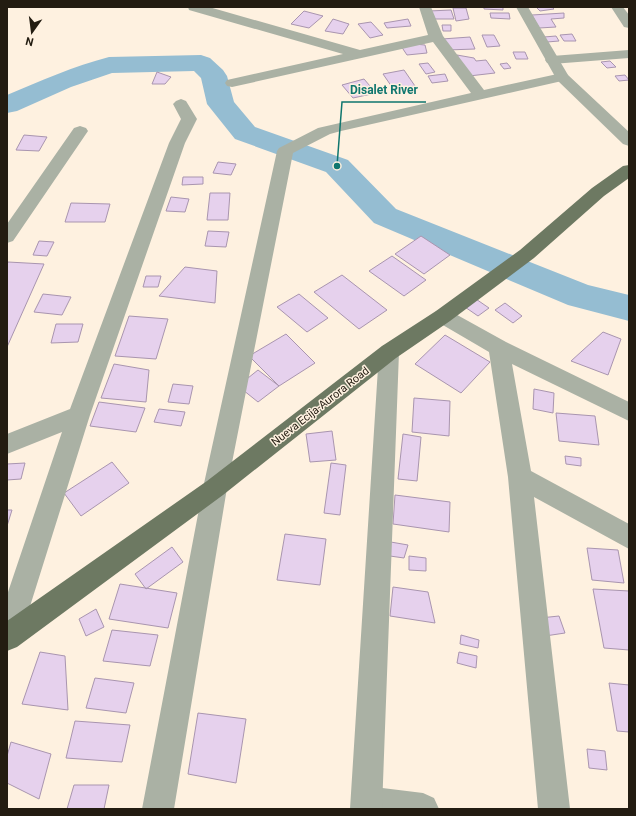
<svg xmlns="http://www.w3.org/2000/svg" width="636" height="816" font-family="Roboto,sans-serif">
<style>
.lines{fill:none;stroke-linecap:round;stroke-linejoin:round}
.river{fill:#95bdd2;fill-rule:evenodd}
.building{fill:#e6d1ed;stroke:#a995af}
.minor{fill:#aab1a4;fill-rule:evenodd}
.tertiary{fill:#aab1a4;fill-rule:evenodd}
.primary{fill:#6d7962;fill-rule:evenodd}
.labels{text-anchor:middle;stroke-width:3;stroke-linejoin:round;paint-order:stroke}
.street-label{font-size:11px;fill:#231c11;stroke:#fef1e0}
.leader{fill:none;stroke:#0f766e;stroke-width:1.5}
.callout-dot{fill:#0f766e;stroke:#fef1e0;stroke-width:1.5}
.callout-label{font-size:12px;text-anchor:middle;font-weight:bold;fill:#0f766e;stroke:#fef1e0;stroke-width:3;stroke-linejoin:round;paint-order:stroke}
</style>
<rect width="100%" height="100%" fill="#fef1e0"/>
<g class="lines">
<!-- river -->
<path class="river" d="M201,55L210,58L223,70L227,76L234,102L255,127L348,160L396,209L588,285L629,295V321L568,305L374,223L326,172L235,139L207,104L201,78L194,71L112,73L71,87L17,111L7,113V95C40,81 74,66 109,57Z"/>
</g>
<!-- building -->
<path class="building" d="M484,7H503V10L484,9Z
M536,7H552L554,9L540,11Z
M453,8H466L469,19L456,21Z
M451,10L454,19H432L429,11Z
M304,11L323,16L309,28L291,24Z
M490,13H509L510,19L491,18Z
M564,13V18L551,19L556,27L539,28L532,15Z
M333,19L349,24L343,34L325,31Z
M408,19L411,26L387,28L384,23Z
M371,22L383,35L370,38L358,24Z
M442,25H451V31H443Z
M572,34L576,41H564L560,35Z
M482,35H494L500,46L487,47Z
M556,36L559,41L547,42L544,37Z
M470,37L475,49L447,50L442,39Z
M414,44L425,45L427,53L407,55L401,46Z
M513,52H525L528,59H516Z
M457,55L474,58L476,61L486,60L495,73L469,76Z
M610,61L616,67L607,68L601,62Z
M428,63L435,72L426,74L419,64Z
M507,63L511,68L504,69L500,64Z
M404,70L415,86L394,90L383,74Z
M157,72L171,77L165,84H152Z
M445,74L448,81L432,83L428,76Z
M625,75L629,80L619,81L615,76Z
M364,79L376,93L353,98L342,85Z
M24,135L47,137L39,151L16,150Z
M218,162L236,164L231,175L213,173Z
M183,177H203V184L182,185Z
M210,193H230L228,220H207Z
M171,197L189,199L185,212L166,211Z
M71,203L110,204L105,222H65Z
M208,231L229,232L226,247L205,246Z
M421,236L450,255L424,274L395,254Z
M39,241L54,242L47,256L33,255Z
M392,256L426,280L404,296L369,271Z
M8,262L44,264L7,347V264Z
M185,267L217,271L215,303L159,296Z
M342,275L387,310L359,329L314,292Z
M146,276H161L158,287H143Z
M43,294L71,297L62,315L34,312Z
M299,294L328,318L307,332L277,307Z
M473,297L489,308L478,316L462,305Z
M505,303L522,316L513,323L495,310Z
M129,316L168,319L156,359L115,356Z
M56,324H83L78,342L51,343Z
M603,332L621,339L608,375L571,361Z
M286,334L315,363L279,386L249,356Z
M445,335L490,362L461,393L415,364Z
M114,364L149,370L146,402L101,398Z
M258,370L279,386L258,402L238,386Z
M173,384L193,386L189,404L168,402Z
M534,389L554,393L553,413L533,409Z
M414,398L450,401L449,436L412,432Z
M99,402L145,408L136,432L90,426Z
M159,409L185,412L181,426L154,422Z
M556,413L595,416L599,445L559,441Z
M332,431L336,460L310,462L306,434Z
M403,434L421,437L417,481L398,479Z
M565,456L581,458V466L566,464Z
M112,462L129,483L81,516L64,493Z
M25,463L21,479L7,480V464Z
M331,463L346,465L340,515L324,513Z
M395,495L450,502L449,532L393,524Z
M7,510H12L7,526Z
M285,534L326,539L320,585L277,580Z
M385,541L408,545L404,558L383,555Z
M172,547L183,562L146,589L135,574Z
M587,548L618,550L624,583L592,580Z
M409,556L426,558V571L409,570Z
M120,584L177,593L168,628L109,619Z
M393,587L428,592L435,623L390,616Z
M593,589L629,591V650L604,648Z
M96,609L104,627L86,636L79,619Z
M559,616L565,633L545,636L540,618Z
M112,630L158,635L150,666L103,661Z
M461,635L479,640L478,648L460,644Z
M40,652L65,656L68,710L22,704Z
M459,652L477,656L476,668L457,663Z
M95,678L134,683L126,713L86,708Z
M609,683L629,685V732L617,731Z
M198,713L246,719L236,783L188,774Z
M75,721L130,725L122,762L66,758Z
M11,742L51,754L39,799L7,783V756Z
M587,749L605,751L607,770L589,768Z
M74,785H109L104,809H67Z"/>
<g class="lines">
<!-- minor -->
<path class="minor" d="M188,7H209L360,50L428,35L419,7H431L443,36L484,90L562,73L567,74L569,77L567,80L562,81L341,131L330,134L293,153L227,488L174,809H142L203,488L277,151L279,148L318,128L471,93L433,42L232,87L227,86L225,83L227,80L343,54L189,10Z
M611,7H623L629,15V28L624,27Z
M629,50V58L552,64L547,63L545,60L547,57L552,56Z
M181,99L186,101L197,119L185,143L90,415L21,635L17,645L7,649V595L62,432L7,454V434L70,409L169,143L181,119L173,104L176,101Z
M80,126L86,128L88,131L13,241L7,243V224L74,128Z
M443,309L450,311L506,342L629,402V421L512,364L531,471L629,524V549L534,497L570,809H538L508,477L489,352L436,321L433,316L436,311Z
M366,786L423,793L434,798L439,809H354L351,801L355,790Z"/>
<!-- tertiary -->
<path class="tertiary" d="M516,7H528L568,75L629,132V146L623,144L557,80Z
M389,344L396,346L399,352L382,809H350L379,352L382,346Z"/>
<!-- primary -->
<path class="primary" d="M629,165V178L604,196L534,258L450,321L396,358L223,495L17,647L7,651V621L207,481L382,346L436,311L520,250L592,188L623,166Z"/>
</g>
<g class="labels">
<!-- street labels -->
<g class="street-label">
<text transform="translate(320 406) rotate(-38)" y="4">Nueva Ecija-Aurora Road</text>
</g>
</g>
<!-- callouts -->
<path class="leader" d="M337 166L342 102H426"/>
<circle class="callout-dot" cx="337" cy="166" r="4"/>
<g class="callout-label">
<text x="384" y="94">Disalet River</text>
</g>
<!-- border -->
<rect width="636" height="816" fill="none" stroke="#231c11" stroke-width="16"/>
<!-- north arrow -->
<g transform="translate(32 32) rotate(194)" stroke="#fef1e0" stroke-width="3" paint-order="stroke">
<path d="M0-3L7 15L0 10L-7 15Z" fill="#231c11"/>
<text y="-6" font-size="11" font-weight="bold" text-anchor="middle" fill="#231c11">N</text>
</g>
</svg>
